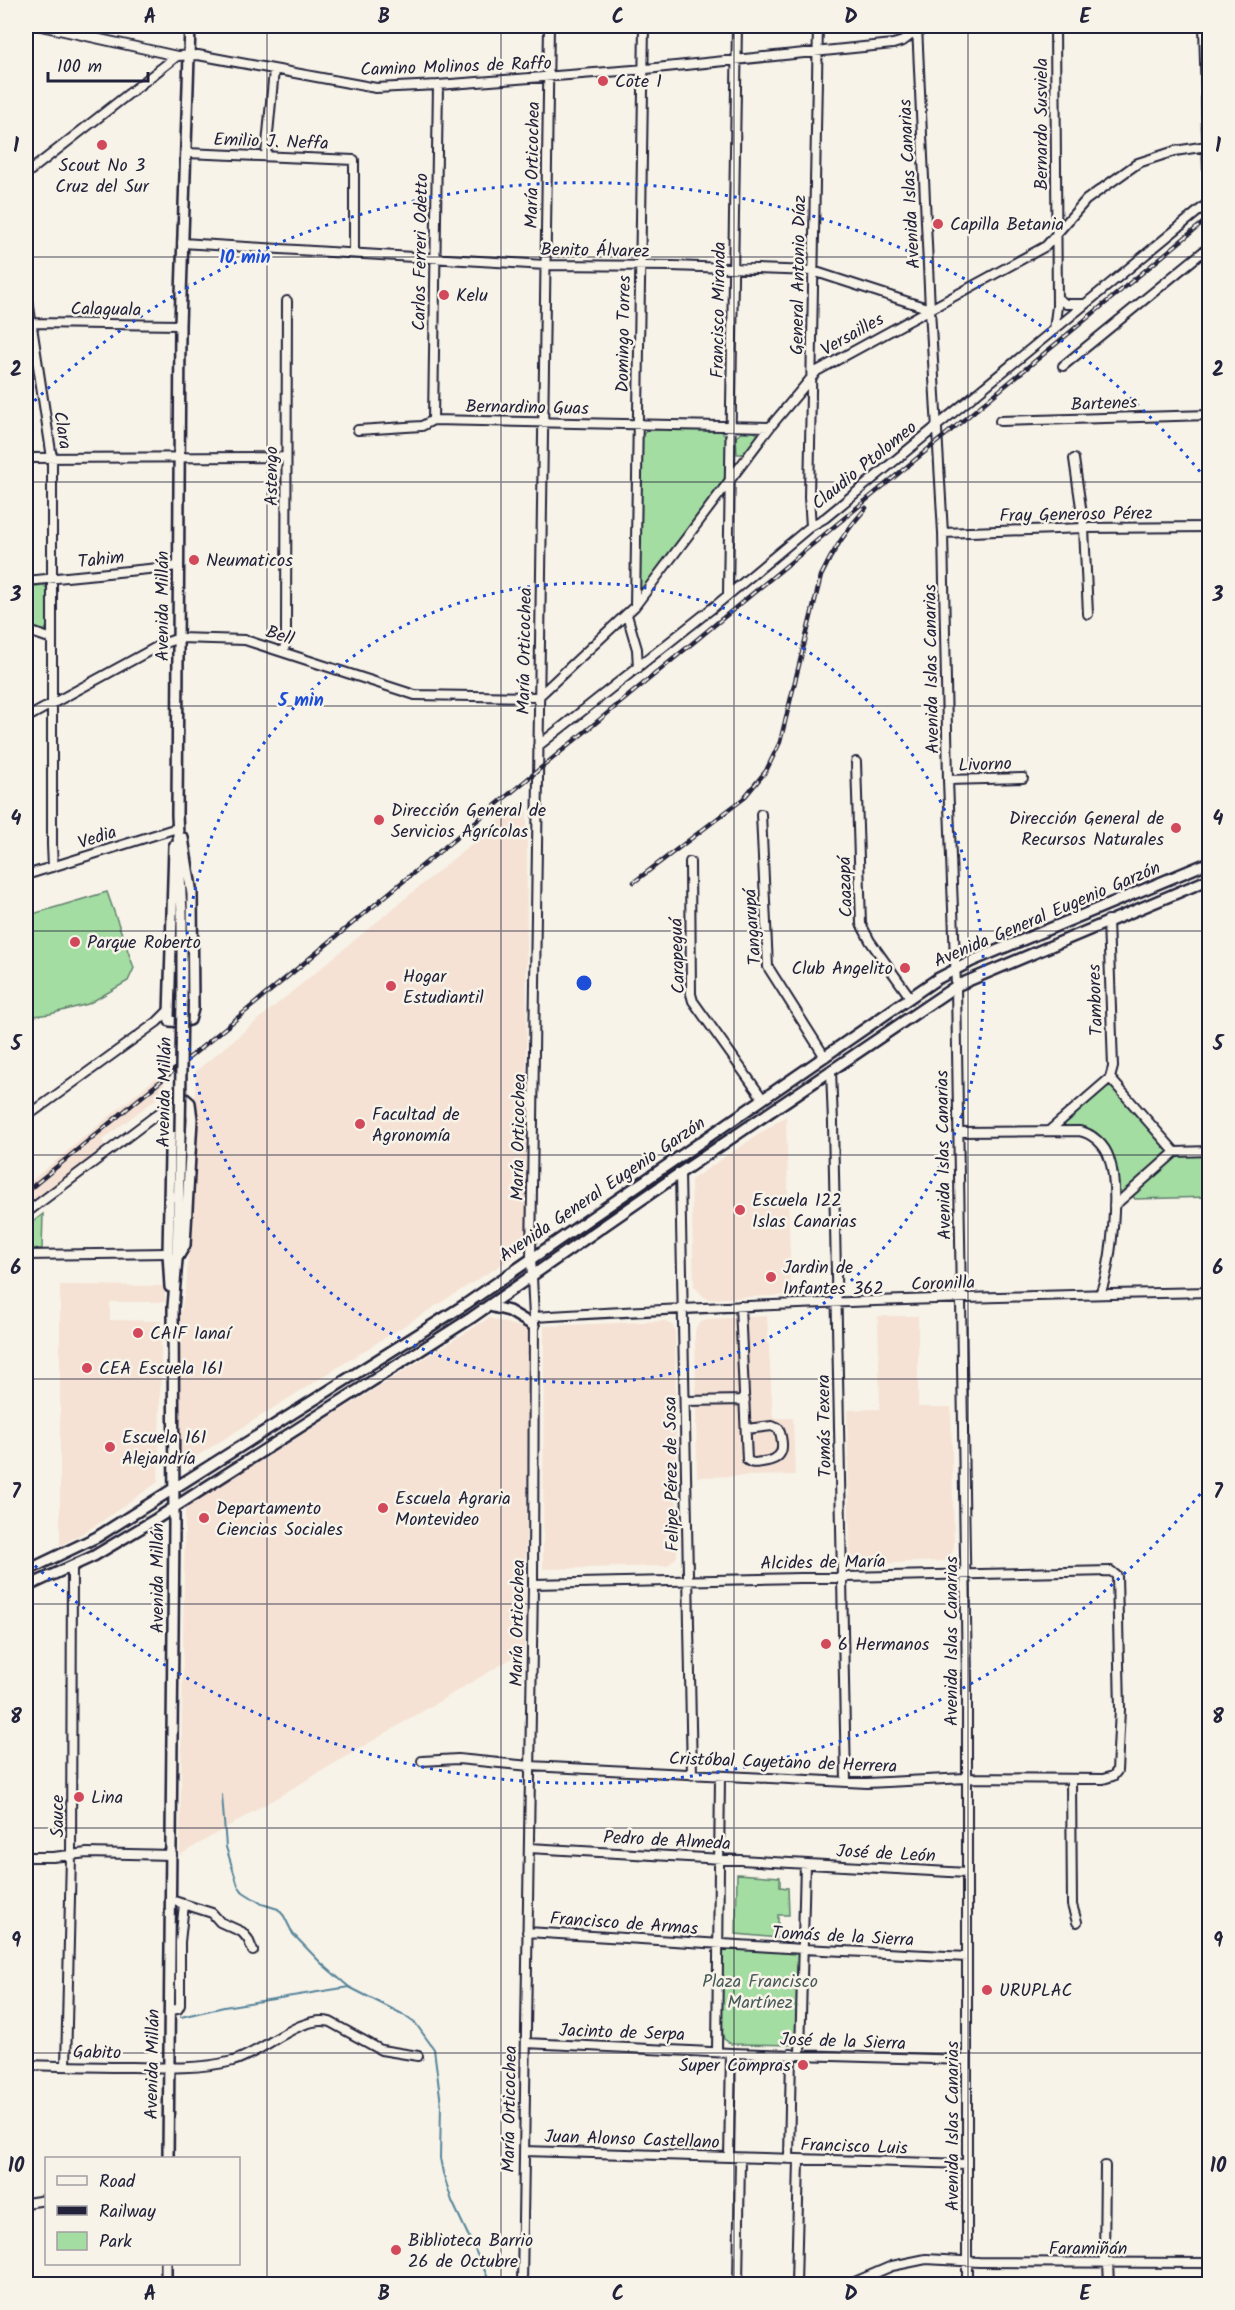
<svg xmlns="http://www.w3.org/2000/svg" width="1235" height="2310" font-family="Kalam,sans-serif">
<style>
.built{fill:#f5e2d4}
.green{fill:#a3dda2;stroke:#62806e;stroke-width:1.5}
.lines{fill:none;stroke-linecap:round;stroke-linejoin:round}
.stream{stroke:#57849b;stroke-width:2}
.minor-casing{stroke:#22223b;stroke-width:12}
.major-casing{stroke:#22223b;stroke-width:14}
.minor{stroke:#f7f3e8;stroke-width:8}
.major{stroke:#f7f3e8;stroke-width:9}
.rail-casing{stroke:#22223b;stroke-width:4.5}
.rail{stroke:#f7f3e8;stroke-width:2;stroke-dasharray:7;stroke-linecap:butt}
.major-bridge-casing{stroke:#22223b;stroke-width:14;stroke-linecap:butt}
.major-bridge{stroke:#f7f3e8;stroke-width:9}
.grid{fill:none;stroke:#22223b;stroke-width:1.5;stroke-opacity:0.55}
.ring{fill:none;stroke:#1d4ed8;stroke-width:3;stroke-dasharray:3 6}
.poi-dot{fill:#d1495b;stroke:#f7f3e8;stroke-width:2}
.labels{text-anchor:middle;stroke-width:5;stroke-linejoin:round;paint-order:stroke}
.street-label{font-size:18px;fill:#22223b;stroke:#f7f3e8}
.poi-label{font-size:18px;fill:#22223b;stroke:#f7f3e8;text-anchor:start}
.park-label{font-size:18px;fill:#495a5a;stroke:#f7f3e8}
.centre{fill:#1d4ed8;stroke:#f7f3e8;stroke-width:3}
.ring-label{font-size:18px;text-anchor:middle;font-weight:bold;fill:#1d4ed8;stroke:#f7f3e8;stroke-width:5;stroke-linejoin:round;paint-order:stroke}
.neatline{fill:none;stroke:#22223b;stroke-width:2}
.grid-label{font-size:20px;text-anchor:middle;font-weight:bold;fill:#22223b}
</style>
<rect width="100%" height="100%" fill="#f7f3e8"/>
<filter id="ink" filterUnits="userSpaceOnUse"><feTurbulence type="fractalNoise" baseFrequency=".0167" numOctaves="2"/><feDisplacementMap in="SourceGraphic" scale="12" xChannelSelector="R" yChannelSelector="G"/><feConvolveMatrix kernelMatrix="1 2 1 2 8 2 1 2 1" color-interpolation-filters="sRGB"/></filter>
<g filter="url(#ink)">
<!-- built -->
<path class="built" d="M527,798L526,1249L186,1463L181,1460L179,1323L187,1279L196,1071Z
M162,1073L165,1092L102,1140L105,1147L26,1207V1185Z
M786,1116L791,1295L710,1299L704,1297L694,1286L691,1180Z
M60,1285L165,1286V1302H110V1320L162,1321L158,1482L95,1526L60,1546Z
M767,1316L773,1418H793L795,1475L697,1477L695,1332L697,1325L707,1319Z
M878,1316H918V1407H951L954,1546L951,1556L945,1561L862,1564L856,1562L850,1556L847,1410L880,1409Z
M489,1318L530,1330L524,1651L180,1855L185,1512L188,1506Z
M665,1321L673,1326L675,1331L677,1557L667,1566L543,1569L544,1326Z"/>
<!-- green -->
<path class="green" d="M650,428L721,431C733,441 729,469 723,481L650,581L640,591L638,590L641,436Z
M753,430L758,435L744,454H737L736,437L743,431Z
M44,585C52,593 52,621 45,630L35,631L26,626V587Z
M107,892L134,968L128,981L88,1004L50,1014L26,1017V916Z
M1111,1086L1169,1151L1120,1196L1117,1195L1116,1169L1111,1153L1097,1137L1062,1126L1105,1087Z
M1209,1154V1197L1135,1199L1131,1194L1177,1156Z
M43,1214L42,1249L28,1248L26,1245V1227Z
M737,1874L780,1877V1887L788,1888L789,1915H778V1938L736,1934Z
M728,1948L798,1952L800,1954L797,2045L731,2044L724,2039L721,2029L722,1951Z"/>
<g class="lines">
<!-- stream -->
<path class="stream" d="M222,1795L226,1847L238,1886L243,1892L262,1904L278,1909L284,1916L293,1934L322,1964L349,1987L402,2014L416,2024L434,2049L441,2104L440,2158L443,2173L452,2201L491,2284
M181,2017L224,2007L349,1987"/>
<!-- minor casing -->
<g class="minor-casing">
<path id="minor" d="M41,26L177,56
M917,26L930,309L943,533L948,780L956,986L967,1680V2284
M1204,26L1210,243
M186,153L354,160V252
M266,155L274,70
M26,174L177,56L198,55L376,88L438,85L646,69L893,44L903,41L923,26
M182,243L545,265L672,266L813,271L930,309
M26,287L52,458V845L53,867
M1057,298L1066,304H1084
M31,323L180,325
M1054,330L1057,306L1055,26
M1063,366L1210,246
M433,420L438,85
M1000,421L1210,415
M358,430L422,426L433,420L770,427
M26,458L286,457
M1074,459L1084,528L1088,614
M811,526L809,497L818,26
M943,533L1084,528L1210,527
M26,581L179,566
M728,594L737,26
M635,606L644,26
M627,615L637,649L638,668
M26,630L52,639
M284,652L286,633L287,301
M26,718L162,644L179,638L245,640L415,695L538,697L635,606L770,427L817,371L1046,246L1086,200L1138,163L1175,151L1207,146
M538,746L715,606L811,526L825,518L1207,204
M856,762L861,924L870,941L910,997
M948,780L1023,778
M761,814L768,967L825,1057
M690,862L691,994L693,1001L763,1099
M26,875L177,828
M1108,920L1113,1067L1110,1078
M831,1070L833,1123L846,1781
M1110,1078L1175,1152L1210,1151
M26,1117L157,1022L169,1010
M1050,1130L1110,1078
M958,1132L1079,1131C1092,1133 1105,1145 1109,1158C1120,1188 1112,1264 1100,1294
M680,1173L692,1775
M1114,1206L1175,1152
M26,1213L171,1104
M26,1255L168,1253
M740,1306L747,1460C752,1464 755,1463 762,1462C784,1460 785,1448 779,1429L772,1426L746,1429
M534,1317C759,1304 984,1296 1210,1292
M685,1401L745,1400
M422,1761L458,1759L530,1766L867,1783L966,1778L1103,1779L1113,1776L1117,1771L1120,1709L1117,1576L1111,1571L533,1584
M1071,1780L1072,1905L1077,1922
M529,1848L967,1873
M26,1857H53L87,1853L172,1855
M171,1900L212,1913L220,1922L242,1932L248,1939L253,1951
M527,1932L803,1949L967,1957
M169,2010L178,2009L180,2005V1942L184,1904
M526,2043L731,2053L967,2060
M717,2051L720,1777
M800,2054L805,1864
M26,2065C61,2066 96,2067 132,2067C165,2068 201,2069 233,2061C262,2053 301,2014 330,2022L381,2050L418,2056
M66,2066L71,1856L72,1566
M524,2151L967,2164
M729,2157L731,2053
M789,2159L791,2054
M26,2203L46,2200
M1104,2263L1105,2166
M1108,2263L1109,2284
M522,2284L533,1584L534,1317L531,1257L549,26
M738,2284L740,2158
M796,2284L799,2160
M850,2284L892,2266L926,2259L979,2262L1210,2263"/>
</g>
<!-- major casing -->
<g class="major-casing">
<path id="major" d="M174,846L169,1016L170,1021L182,1022L190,1020L193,1009L192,894L183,838
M182,1000V914L177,815L180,325L190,26
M170,1287L168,1253L171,1104L175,1099L183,1097L190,1103L192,1119L185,1245L178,1257
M489,1306L509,1311L534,1326
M26,1571L97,1537L466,1304L937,979L972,961L1210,862
M26,1587L94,1556L156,1519L471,1318L680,1173L956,986L1210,879
M168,2158L174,1525L173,1307L177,1260L180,1132
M166,2284V2264"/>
</g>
<!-- minor -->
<use href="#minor" class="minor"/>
<!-- major -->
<use href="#major" class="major"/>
<!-- rail casing -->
<g class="rail-casing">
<path id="rail" d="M634,882L743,799L766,771L780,742L821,576C833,550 847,529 866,508
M26,1192L1210,217"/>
</g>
<!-- rail -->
<use href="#rail" class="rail"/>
<!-- major-bridge casing -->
<g class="major-bridge-casing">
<path id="major-bridge" d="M180,1132L182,1000"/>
</g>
<!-- major-bridge -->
<use href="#major-bridge" class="major-bridge"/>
</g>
</g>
<!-- grid -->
<path class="grid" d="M267,26V2284M501,26V2284M734,26V2284M968,26V2284M26,257H1210M26,482H1210M26,706H1210M26,931H1210M26,1155H1210M26,1379H1210M26,1604H1210M26,1828H1210M26,2053H1210"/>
<!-- distance rings -->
<g class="ring">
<circle cx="584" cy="983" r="400"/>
<path d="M1206 1487A801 801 0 0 1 28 1559M28 407A801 801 0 0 1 1206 479"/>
</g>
<!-- markers -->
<g class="poi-dot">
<circle cx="603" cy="81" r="6"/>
<circle cx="102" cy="145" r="6"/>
<circle cx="938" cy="224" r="6"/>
<circle cx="444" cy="295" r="6"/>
<circle cx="194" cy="560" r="6"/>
<circle cx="379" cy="820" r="6"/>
<circle cx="1176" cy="828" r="6"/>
<circle cx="75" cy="942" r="6"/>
<circle cx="905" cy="968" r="6"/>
<circle cx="391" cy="986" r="6"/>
<circle cx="360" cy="1124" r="6"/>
<circle cx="740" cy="1210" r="6"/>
<circle cx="771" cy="1277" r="6"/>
<circle cx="138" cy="1333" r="6"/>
<circle cx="87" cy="1368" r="6"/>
<circle cx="110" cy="1447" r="6"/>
<circle cx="383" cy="1508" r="6"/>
<circle cx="204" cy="1518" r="6"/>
<circle cx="826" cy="1644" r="6"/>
<circle cx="79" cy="1797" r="6"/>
<circle cx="987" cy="1990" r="6"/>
<circle cx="803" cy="2065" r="6"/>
<circle cx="396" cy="2250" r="6"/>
</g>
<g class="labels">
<!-- street labels -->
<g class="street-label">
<text transform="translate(456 66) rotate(-2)" y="6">Camino Molinos de Raffo</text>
<text transform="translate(1041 124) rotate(-90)" y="6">Bernardo Susviela</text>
<text transform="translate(271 141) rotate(2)" y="6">Emilio J. Neffa</text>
<text transform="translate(532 165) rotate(-89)" y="6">María Orticochea</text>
<text transform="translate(909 184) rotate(-93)" y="6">Avenida Islas Canarias</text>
<text transform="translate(595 250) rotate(1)" y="6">Benito Álvarez</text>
<text transform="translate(420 252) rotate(-89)" y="6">Carlos Ferreri Odetto</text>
<text transform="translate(798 275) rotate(-89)" y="6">General Antonio Díaz</text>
<text transform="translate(106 309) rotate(1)" y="6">Calaguala</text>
<text transform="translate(718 310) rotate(-89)" y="6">Francisco Miranda</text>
<text transform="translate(623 334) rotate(-89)" y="6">Domingo Torres</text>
<text transform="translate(852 334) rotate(-29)" y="6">Versailles</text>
<text transform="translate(1104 403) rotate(-2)" y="6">Bartenes</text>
<text transform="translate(527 407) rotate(1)" y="6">Bernardino Guas</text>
<text transform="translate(63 430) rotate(81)" y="6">Clara</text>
<text transform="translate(864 465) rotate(-39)" y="6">Claudio Ptolomeo</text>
<text transform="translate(271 476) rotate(-90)" y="6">Astengo</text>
<text transform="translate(1076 514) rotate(-1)" y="6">Fray Generoso Pérez</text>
<text transform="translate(101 559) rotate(-6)" y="6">Tahim</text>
<text transform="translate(162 606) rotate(-90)" y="6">Avenida Millán</text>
<text transform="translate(280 635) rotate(18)" y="6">Bell</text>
<text transform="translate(524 651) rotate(-89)" y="6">María Orticochea</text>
<text transform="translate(931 669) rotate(-91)" y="6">Avenida Islas Canarias</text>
<text transform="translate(985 764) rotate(-2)" y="6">Livorno</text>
<text transform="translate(97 837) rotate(-18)" y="6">Vedia</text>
<text transform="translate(845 887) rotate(-92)" y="6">Caazapá</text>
<text transform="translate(1047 914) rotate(-23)" y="6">Avenida General Eugenio Garzón</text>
<text transform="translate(752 927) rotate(-94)" y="6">Tangarupá</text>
<text transform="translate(677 956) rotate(-92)" y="6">Carapeguá</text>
<text transform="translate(1095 1000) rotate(-92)" y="6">Tambores</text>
<text transform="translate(164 1092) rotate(-89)" y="6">Avenida Millán</text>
<text transform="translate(518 1137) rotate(-89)" y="6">María Orticochea</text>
<text transform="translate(943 1155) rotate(-91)" y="6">Avenida Islas Canarias</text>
<text transform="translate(602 1189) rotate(-34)" y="6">Avenida General Eugenio Garzón</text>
<text transform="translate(943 1283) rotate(-2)" y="6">Coronilla</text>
<text transform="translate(824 1426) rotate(-91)" y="6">Tomás Texera</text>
<text transform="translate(671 1474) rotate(-91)" y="6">Felipe Pérez de Sosa</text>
<text transform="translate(823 1562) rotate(-1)" y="6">Alcides de María</text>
<text transform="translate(157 1578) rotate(-90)" y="6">Avenida Millán</text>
<text transform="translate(517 1623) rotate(-89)" y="6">María Orticochea</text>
<text transform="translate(951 1641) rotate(-90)" y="6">Avenida Islas Canarias</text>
<text transform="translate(783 1762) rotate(2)" y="6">Cristóbal Cayetano de Herrera</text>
<text transform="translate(57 1816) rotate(-90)" y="6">Sauce</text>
<text transform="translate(667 1840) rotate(3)" y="6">Pedro de Almeda</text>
<text transform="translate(886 1853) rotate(3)" y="6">José de León</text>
<text transform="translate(624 1923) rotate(4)" y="6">Francisco de Armas</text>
<text transform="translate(843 1936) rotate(3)" y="6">Tomás de la Sierra</text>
<text transform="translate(622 2032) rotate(2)" y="6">Jacinto de Serpa</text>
<text transform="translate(843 2041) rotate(2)" y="6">José de la Sierra</text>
<text transform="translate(97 2052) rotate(1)" y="6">Gabito</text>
<text transform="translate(152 2064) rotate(-89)" y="6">Avenida Millán</text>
<text transform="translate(509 2109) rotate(-89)" y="6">María Orticochea</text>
<text transform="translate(952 2126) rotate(-90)" y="6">Avenida Islas Canarias</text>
<text transform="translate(632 2139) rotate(2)" y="6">Juan Alonso Castellano</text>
<text transform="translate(854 2146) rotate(2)" y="6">Francisco Luis</text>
<text x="1088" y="2254">Faramiñán</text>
</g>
<!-- poi labels -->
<g class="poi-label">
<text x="615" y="87">Cote 1</text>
<text x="102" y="171" text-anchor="middle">Scout No 3<tspan x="102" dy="21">Cruz del Sur</tspan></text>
<text x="950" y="230">Capilla Betania</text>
<text x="456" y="301">Kelu</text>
<text x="206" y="566">Neumaticos</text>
<text x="391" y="816">Dirección General de<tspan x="391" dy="21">Servicios Agrícolas</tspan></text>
<text x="1164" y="824" text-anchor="end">Dirección General de<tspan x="1164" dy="21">Recursos Naturales</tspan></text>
<text x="87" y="948">Parque Roberto</text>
<text x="893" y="974" text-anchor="end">Club Angelito</text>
<text x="403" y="982">Hogar<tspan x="403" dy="21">Estudiantil</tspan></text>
<text x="372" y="1120">Facultad de<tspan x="372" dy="21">Agronomía</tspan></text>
<text x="752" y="1206">Escuela 122<tspan x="752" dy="21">Islas Canarias</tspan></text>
<text x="783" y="1273">Jardin de<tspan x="783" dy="21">Infantes 362</tspan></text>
<text x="150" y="1339">CAIF Ianaí</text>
<text x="99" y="1374">CEA Escuela 161</text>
<text x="122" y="1443">Escuela 161<tspan x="122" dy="21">Alejandría</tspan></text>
<text x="395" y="1504">Escuela Agraria<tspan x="395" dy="21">Montevideo</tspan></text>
<text x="216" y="1514">Departamento<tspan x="216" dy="21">Ciencias Sociales</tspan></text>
<text x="838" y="1650">6 Hermanos</text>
<text x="91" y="1803">Lina</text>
<text x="999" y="1996">URUPLAC</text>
<text x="791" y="2071" text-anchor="end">Super Compras</text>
<text x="408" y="2246">Biblioteca Barrio<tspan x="408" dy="21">26 de Octubre</tspan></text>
</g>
<!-- park labels -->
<g class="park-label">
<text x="760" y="1987">Plaza Francisco<tspan x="760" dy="21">Martínez</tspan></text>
</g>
</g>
<circle cx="584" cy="983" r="9" class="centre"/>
<g class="ring-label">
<text x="245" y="263">10 min</text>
<text x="301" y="706">5 min</text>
</g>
<!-- margin -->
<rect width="1235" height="2310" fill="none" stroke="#f7f3e8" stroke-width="66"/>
<!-- legend -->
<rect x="45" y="2157" width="195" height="108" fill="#f7f3e8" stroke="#a29fa3" stroke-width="1.5"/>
<rect x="57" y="2176" width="30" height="9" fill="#f7f3e8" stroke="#a29fa3" stroke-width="1.5"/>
<text x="99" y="2187" font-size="18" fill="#22223b">Road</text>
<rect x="57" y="2206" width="30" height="9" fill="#22223b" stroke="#a29fa3" stroke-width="1.5"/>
<text x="99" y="2217" font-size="18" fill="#22223b">Railway</text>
<rect x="57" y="2232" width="30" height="18" fill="#a3dda2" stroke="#a29fa3" stroke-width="1.5"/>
<text x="99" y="2247" font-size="18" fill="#22223b">Park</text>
<!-- scale -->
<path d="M48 72v9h100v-9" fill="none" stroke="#22223b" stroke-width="3"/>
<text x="57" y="72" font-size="18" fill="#22223b" stroke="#f7f3e8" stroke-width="4.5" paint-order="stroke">100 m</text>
<rect x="33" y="33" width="1169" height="2244" class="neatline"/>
<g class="grid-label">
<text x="150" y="23">A</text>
<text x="384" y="23">B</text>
<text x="618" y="23">C</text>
<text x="851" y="23">D</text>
<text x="1085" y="23">E</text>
<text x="16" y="152">1</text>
<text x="1218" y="152">1</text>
<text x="16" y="376">2</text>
<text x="1218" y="376">2</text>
<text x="16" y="601">3</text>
<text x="1218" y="601">3</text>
<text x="16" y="825">4</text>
<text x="1218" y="825">4</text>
<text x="16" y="1050">5</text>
<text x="1218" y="1050">5</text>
<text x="16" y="1274">6</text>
<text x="1218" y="1274">6</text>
<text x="16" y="1498">7</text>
<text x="1218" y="1498">7</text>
<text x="16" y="1723">8</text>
<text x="1218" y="1723">8</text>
<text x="16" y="1947">9</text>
<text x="1218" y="1947">9</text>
<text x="16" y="2172">10</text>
<text x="1218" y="2172">10</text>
<text x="150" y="2300">A</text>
<text x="384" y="2300">B</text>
<text x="618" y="2300">C</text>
<text x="851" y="2300">D</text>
<text x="1085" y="2300">E</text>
</g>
</svg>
